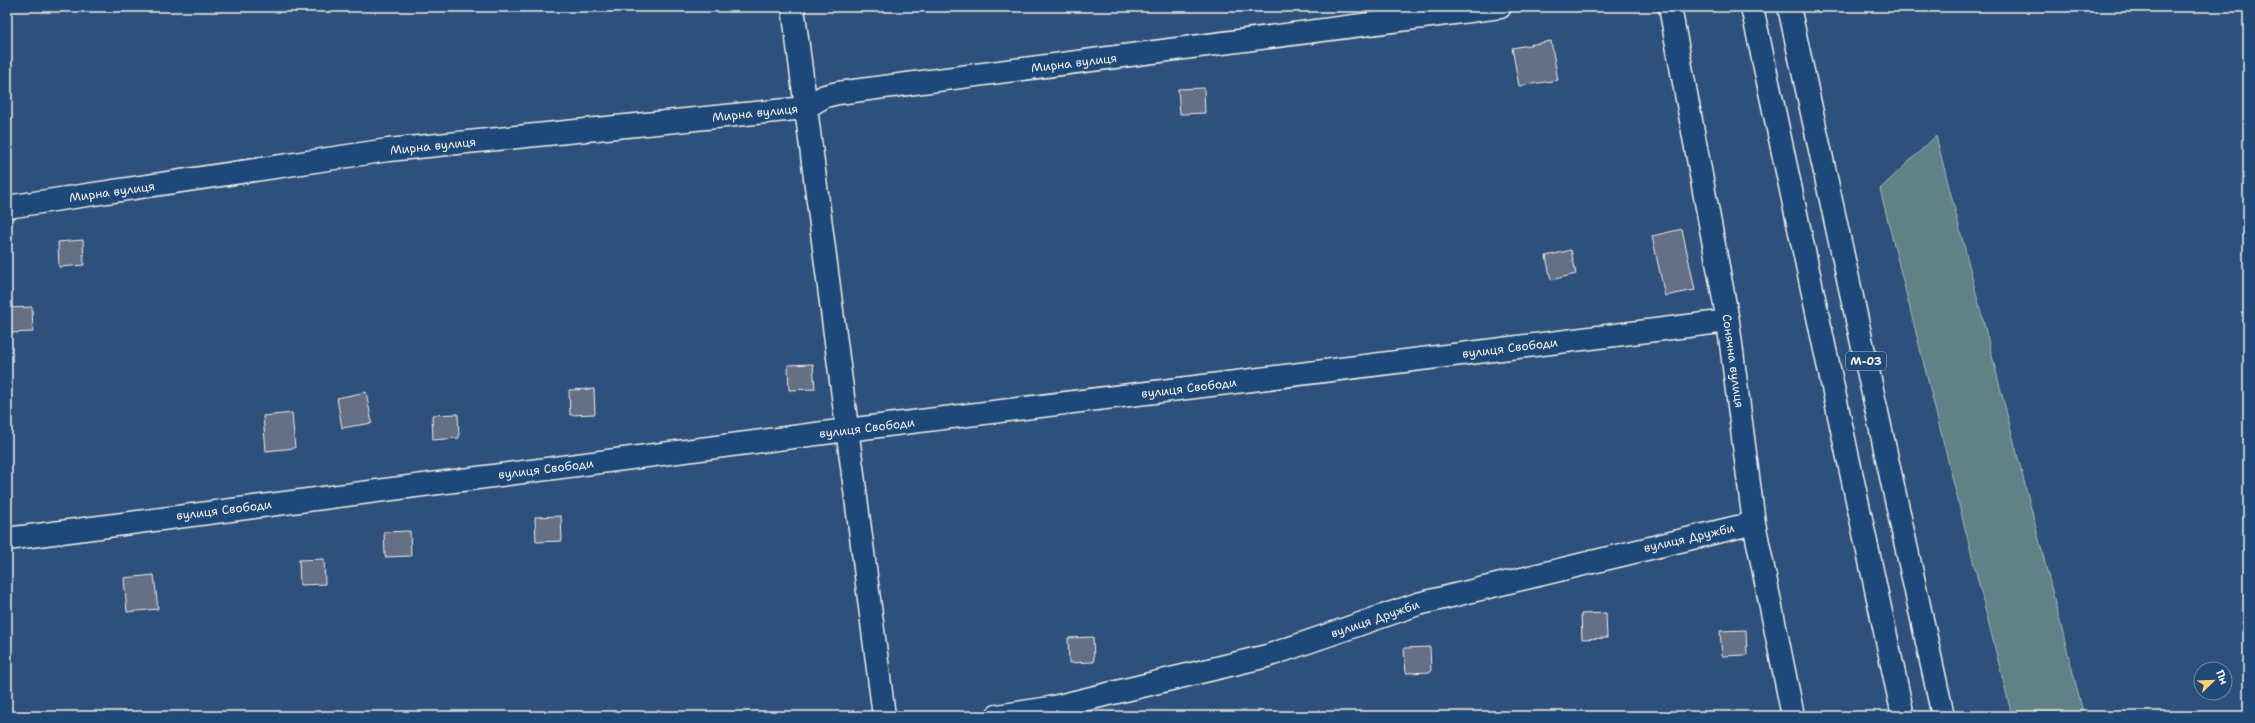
<svg xmlns="http://www.w3.org/2000/svg" width="2255" height="723" font-family="'Shantell Sans',sans-serif">
<style>
.green{fill:#608185;stroke:#aab9b6}
.building{fill:#656f85;stroke:#f4f1e8}
.lines{fill:none;stroke-linecap:round;stroke-linejoin:round}
.minor-casing{stroke:#f4f1e8;stroke-width:25}
.highway-casing{stroke:#f4f1e8;stroke-width:25}
.minor{stroke:#1f4a7a;stroke-width:22}
.highway{stroke:#1f4a7a;stroke-width:22}
.labels{text-anchor:middle;stroke-width:3.5;stroke-linejoin:round;paint-order:stroke}
.shield{fill:#1f4a7a;stroke:#b4bfc7;stroke-width:1}
.shield-label{font-size:11px;font-weight:bold;fill:#f4f1e8}
.street-label{font-size:12px;fill:#f4f1e8;stroke:#1f4a7a}
</style>
<rect width="100%" height="100%" fill="#2d517c"/>
<filter id="ink" filterUnits="userSpaceOnUse"><feTurbulence type="fractalNoise" baseFrequency=".025" numOctaves="2"/><feDisplacementMap in="SourceGraphic" scale="8" xChannelSelector="R" yChannelSelector="G"/><feConvolveMatrix kernelMatrix="1 2 1 2 8 2 1 2 1" color-interpolation-filters="sRGB"/></filter>
<g filter="url(#ink)">
<!-- green -->
<path class="green" d="M1936,136L2084,716H2012L1880,189Z"/>
<!-- building -->
<path class="building" d="M1551,41L1558,80L1519,86L1512,48Z
M1204,88L1205,113L1180,114L1178,89Z
M1682,229L1695,290L1665,296L1652,236Z
M83,240L84,265L59,267L58,242Z
M1571,250L1576,274L1551,280L1546,256Z
M32,307L33,332L7,333V308Z
M813,364L815,389L789,390L788,365Z
M594,389L595,414L570,415L569,390Z
M366,392L372,423L342,428L337,398Z
M292,413L295,448L266,451L263,416Z
M458,414L459,438L433,440L432,415Z
M561,516L562,541L536,542L535,517Z
M410,531L411,556L385,557L384,532Z
M324,559L325,584L300,585L299,560Z
M154,575L158,609L127,612L124,578Z
M1606,613L1607,638L1582,639L1581,614Z
M1746,630L1747,655L1722,656L1720,631Z
M1093,637L1094,662L1069,663L1068,638Z
M1430,647L1431,672L1406,673L1404,648Z"/>
<g class="lines">
<!-- minor casing -->
<g class="minor-casing">
<path id="minor" d="M793,7L884,716
M1670,7L1728,321L1754,523L1793,716
M7,207L388,150L805,108L825,96L838,93L1500,7
M7,539L847,430L1728,321
M997,716L1050,708L1267,656L1418,604L1754,523"/>
</g>
<!-- highway casing -->
<g class="highway-casing">
<path id="highway" d="M1752,7L1903,716
M1789,7L1943,716"/>
</g>
<!-- minor -->
<use href="#minor" class="minor"/>
<!-- highway -->
<use href="#highway" class="highway"/>
</g>
</g>
<g class="labels">
<!-- shield labels -->
<rect class="shield" x="1846" y="352" width="40" height="18" rx="3"/>
<g class="shield-label">
<text x="1866" y="365">М-03</text>
</g>
<!-- street labels -->
<g class="street-label">
<text transform="translate(1074 63) rotate(-7)" y="4">Мирна вулиця</text>
<text transform="translate(755 113) rotate(-6)" y="4">Мирна вулиця</text>
<text transform="translate(433 146) rotate(-6)" y="4">Мирна вулиця</text>
<text transform="translate(112 192) rotate(-8)" y="4">Мирна вулиця</text>
<text transform="translate(1510 348) rotate(-7)" y="4">вулиця Свободи</text>
<text transform="translate(1733 361) rotate(82)" y="4">Сонячна вулиця</text>
<text transform="translate(1189 388) rotate(-7)" y="4">вулиця Свободи</text>
<text transform="translate(867 428) rotate(-7)" y="4">вулиця Свободи</text>
<text transform="translate(546 469) rotate(-7)" y="4">вулиця Свободи</text>
<text transform="translate(224 510) rotate(-7)" y="4">вулиця Свободи</text>
<text transform="translate(1689 538) rotate(-13)" y="4">вулиця Дружби</text>
<text transform="translate(1375 619) rotate(-19)" y="4">вулиця Дружби</text>
</g>
</g>
<!-- margin -->
<rect width="2255" height="723" fill="none" stroke="#1f4a7a" stroke-width="24"/>
<rect x="12" y="12" width="2231" height="699" fill="none" stroke="#f4f1e8" stroke-width="1.5" filter="url(#ink)"/>
<!-- north arrow -->
<g transform="translate(2213 681) rotate(67)"><circle r="19" fill="#1f4a7a" stroke="#748da6"/>
<path d="M0-3L7 15L0 10L-7 15Z" fill="#ffd166"/>
<text y="-6" font-size="11" font-weight="bold" text-anchor="middle" fill="#f4f1e8">Пн</text>
</g>
</svg>
